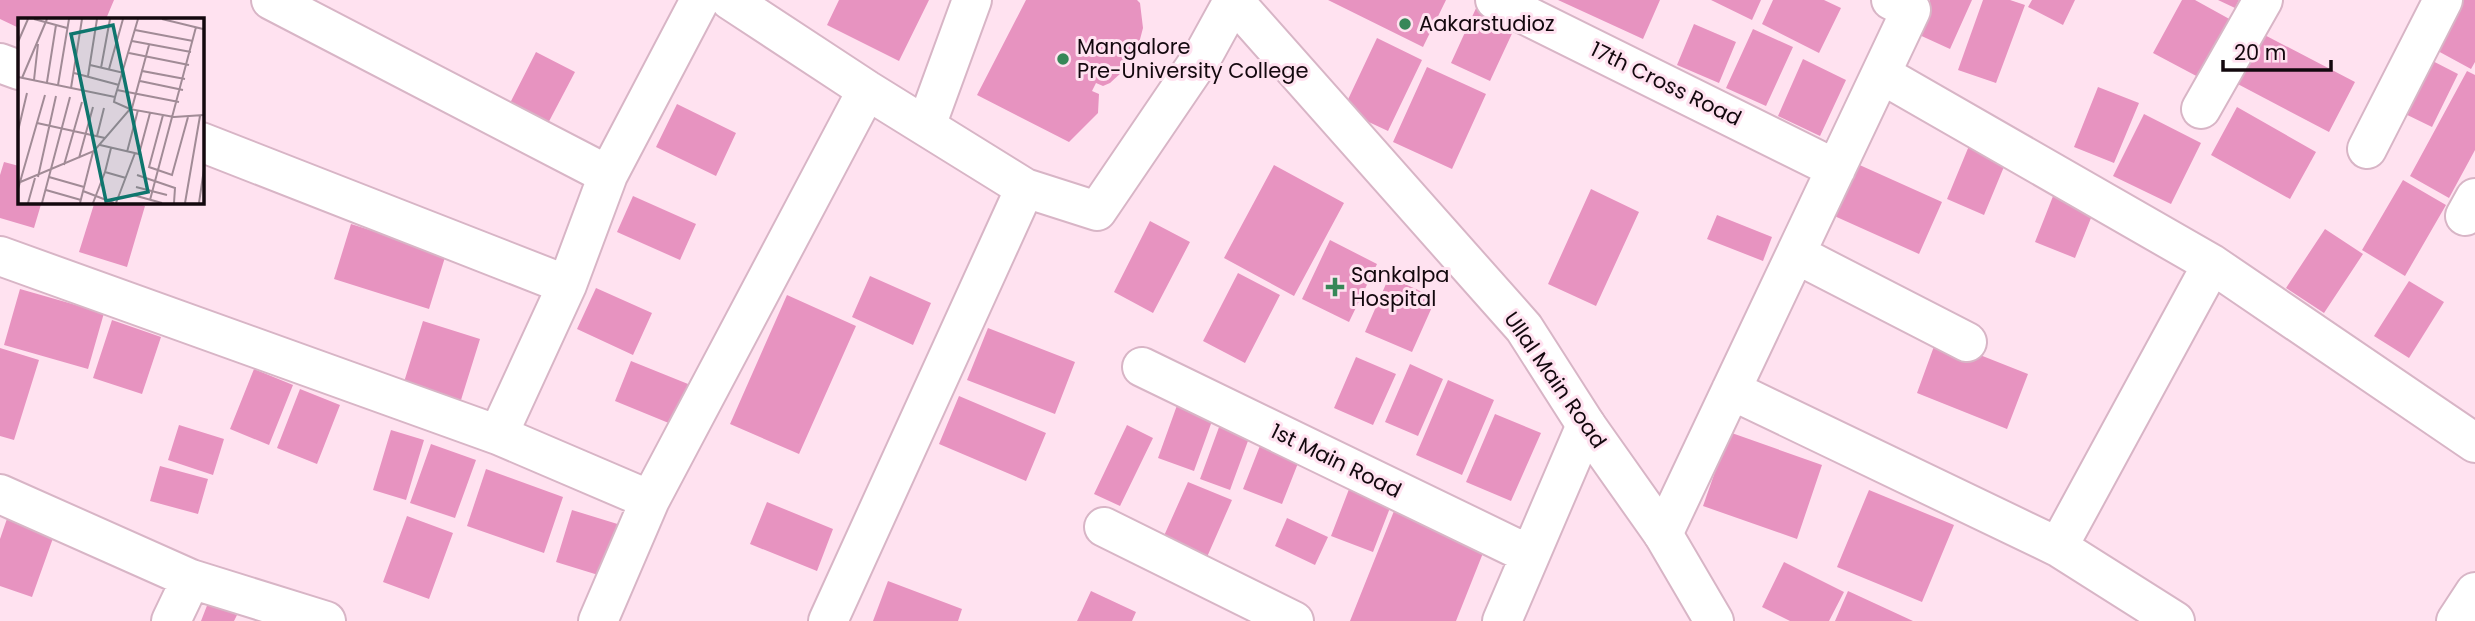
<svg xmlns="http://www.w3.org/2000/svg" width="2475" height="621" font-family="Poppins,sans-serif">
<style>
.building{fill:#e793c0}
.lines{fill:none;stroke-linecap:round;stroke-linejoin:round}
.minor-casing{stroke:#d8b5c6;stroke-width:42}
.major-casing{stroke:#d8b5c6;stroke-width:42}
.minor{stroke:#fff;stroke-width:38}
.major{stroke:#fff;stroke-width:38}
.poi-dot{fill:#378758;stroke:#ffe2f0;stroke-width:2.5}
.labels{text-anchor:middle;stroke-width:6;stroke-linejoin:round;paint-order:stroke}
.poi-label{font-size:21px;fill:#13080e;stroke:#ffe2f0;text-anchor:start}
.street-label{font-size:21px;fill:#13080e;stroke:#ffe2f0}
.inset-road{fill:none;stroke:#a18b96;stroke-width:2}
.view{fill:#0f766e;fill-opacity:0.15;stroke:#0f766e;stroke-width:3.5}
.inset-edge{fill:none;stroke:#13080e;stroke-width:3.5}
</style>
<rect width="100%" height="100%" fill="#ffe2f0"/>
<!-- building -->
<path class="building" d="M0,0H114L106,19H19V28L0,19Z
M839,0H929L899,61L827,25Z
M1026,0H1137L1140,3L1143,28L1138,47L1122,72L1110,83L1103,86L1096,83L1092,91L1099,94L1098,113L1069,142L977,95Z
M1328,0H1446L1423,47Z
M1558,0H1660L1643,39Z
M1711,0H1761L1752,20Z
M1773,0H1824L1841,8L1819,53L1762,24Z
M1930,0H1972L1950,49L1915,33Z
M1983,0H2010L2025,5L1996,83L1958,70Z
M2032,0H2075L2063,25L2028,7Z
M2182,0H2195L2233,21L2202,79L2153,53Z
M2218,0H2239L2235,8Z
M2449,0H2475V62L2471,69L2425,44Z
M1477,6L1516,25L1490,81L1451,63Z
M1694,24L1736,42L1719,83L1677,65Z
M1753,29L1793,47L1766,106L1726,88Z
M2257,31L2355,82L2329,132L2232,81Z
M1377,38L1422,60L1388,131L1343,110Z
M536,52L575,72L545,129L507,109Z
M2421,55L2458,74L2432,127L2395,109Z
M1803,59L1846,80L1820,136L1778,116Z
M1427,67L1486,94L1452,169L1393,142Z
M2467,71L2475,75V150L2449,198L2410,176Z
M2098,87L2139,103L2114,163L2074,147Z
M677,104L736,133L716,176L656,147Z
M2237,107L2316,152L2290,199L2211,155Z
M2144,114L2201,143L2171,204L2113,176Z
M1971,141L2008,157L1984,215L1947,199Z
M1844,158L1942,202L1919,254L1821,210Z
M4,162L19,166V201H42L34,228L0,218V175Z
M1274,165L1344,203L1294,296L1224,258Z
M2403,180L2446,205L2405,276L2362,250Z
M2057,186L2097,203L2075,258L2035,242Z
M1591,189L1639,212L1596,306L1548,284Z
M633,196L696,224L680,260L617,232Z
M95,201H130L145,206L127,267L79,252Z
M1717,215L1772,237L1763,261L1707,239Z
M1150,221L1190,242L1153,313L1114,292Z
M351,224L446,254L429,309L334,279Z
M2325,229L2363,254L2324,313L2286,288Z
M1330,240L1377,264L1349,322L1302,299Z
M1238,273L1280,295L1245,363L1203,341Z
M870,276L931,303L913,345L852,317Z
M1389,277L1436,298L1412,352L1365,332Z
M2409,281L2444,302L2409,358L2374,336Z
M596,288L652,313L633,355L577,329Z
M20,289L104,313L88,369L4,345Z
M787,295L856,326L799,454L730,424Z
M112,320L161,337L142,394L93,378Z
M423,321L480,339L461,400L404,382Z
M988,328L1075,362L1055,414L967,380Z
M1937,338L2028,374L2007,429L1917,393Z
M0,348L39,360L14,440L0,436Z
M1356,357L1396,374L1373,425L1334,408Z
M631,361L693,386L676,426L615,401Z
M1410,364L1443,379L1418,436L1385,422Z
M254,369L293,385L269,445L230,429Z
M1448,380L1494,400L1462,475L1416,455Z
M300,389L340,405L317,464L277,448Z
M959,396L1046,433L1026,481L939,444Z
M1180,397L1216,410L1194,471L1158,458Z
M1495,414L1541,433L1511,501L1466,482Z
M1222,419L1252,430L1230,490L1200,479Z
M179,425L224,439L213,475L168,460Z
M1127,425L1153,438L1120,506L1094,494Z
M391,430L424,440L406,500L373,490Z
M1729,432L1822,465L1797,539L1703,506Z
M1263,438L1302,453L1282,504L1243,489Z
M431,444L476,460L455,518L410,503Z
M160,466L208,479L198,514L150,501Z
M486,469L563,497L544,553L467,526Z
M1188,482L1232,500L1207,557L1163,538Z
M1351,484L1393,500L1373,552L1331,536Z
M1869,490L1954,525L1922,602L1837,567Z
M767,502L833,529L817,571L750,544Z
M10,510L57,527L32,597L0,586V539Z
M572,510L624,526L608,578L556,562Z
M1394,511L1485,548L1456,621H1350Z
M407,516L453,533L429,599L383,582Z
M1287,518L1328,537L1315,565L1275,546Z
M1784,562L1844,592L1829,621H1790L1762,607Z
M888,581L962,609L958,621H873Z
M1091,591L1136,612L1132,621H1077Z
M1848,591L1913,621H1835Z
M208,603L237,615L234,621H201Z"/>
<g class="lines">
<!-- minor casing -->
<g class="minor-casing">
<path id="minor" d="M271,0L608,175
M730,0L867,90L1025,188
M1495,0L1836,169
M0,63L19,70
M1881,74L2212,264L2475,443
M2201,109L2263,0
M926,126L972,0
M201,142L567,285
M2367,149L2443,0
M2465,216L2475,198
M1796,254L1967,342
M0,256L498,435L650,500
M1142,367L1530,555
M1731,390L2058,547
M498,435L567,285L608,175L700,0
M0,494L191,579L326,621
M1104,527L1294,621
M1663,534L1911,10L1891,0
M171,621L191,579
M598,621L650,500L867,90
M828,621L1025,188L1097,211L1205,52L1233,1
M1502,621L1586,425
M2175,621L2058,547L2212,264
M2456,621L2475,592"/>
</g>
<!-- major casing -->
<g class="major-casing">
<path id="major" d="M1233,0L1524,328L1586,425L1663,534L1714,621"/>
</g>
<!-- minor -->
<use href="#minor" class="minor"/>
<!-- major -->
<use href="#major" class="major"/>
</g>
<!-- markers -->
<g class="poi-dot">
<circle cx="1405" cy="24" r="7"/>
<circle cx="1063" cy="59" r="7"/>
<path d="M1331.5 276.5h7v7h7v7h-7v7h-7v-7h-7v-7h7z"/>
</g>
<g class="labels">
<!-- poi labels -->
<g class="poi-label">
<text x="1419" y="31">Aakarstudioz</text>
<text x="1077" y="54">Mangalore<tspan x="1077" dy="24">Pre-University College</tspan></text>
<text x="1351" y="282">Sankalpa<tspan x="1351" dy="24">Hospital</tspan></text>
</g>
<!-- street labels -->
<g class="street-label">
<text transform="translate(1666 84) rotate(26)" y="7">17th Cross Road</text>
<text transform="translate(1555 380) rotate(55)" y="7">Ullal Main Road</text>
<text transform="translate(1336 461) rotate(26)" y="7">1st Main Road</text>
</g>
</g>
<!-- overview -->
<g transform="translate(18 18)">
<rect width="186" height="186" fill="#ffe2f0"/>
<path class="inset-road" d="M16,1L49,10M144,1L185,11M117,12L175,23M114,23L173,34M0,24L10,1M111,35L171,47M72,47L106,55M83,50L92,1M91,51L105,1M124,53L131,27M56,55L101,67M70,58L79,1M0,59L97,79L96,84L112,91M4,60L29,1M16,62L20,26M122,63L165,72M29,64L38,7M40,67L51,1M53,70L64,1M99,72L161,84M97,79L120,1M114,90L124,53L167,61M145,97L131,149L154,157L170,99M19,105L87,120M0,113L9,75M79,118L86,90M82,127L121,136L132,95M109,134L120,92M61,140L75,89M46,147L64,84M87,154L93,130M119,157L157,170L156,185M20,159L38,78M31,159L66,169M0,165L76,133L112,91L156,99L186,97M118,169L149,177M0,171L27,77M28,172L63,182M65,173L96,185M115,177L144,185M132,182L178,9M10,185L17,160M24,185L52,79M62,185L75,134M75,185L87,154L108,160M98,185L117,135M167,185L182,98M181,185L186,151"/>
<path class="view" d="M95,7L130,174L88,183L53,16Z"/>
<rect width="186" height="186" class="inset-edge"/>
</g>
<!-- scale -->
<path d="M2223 60v10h108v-10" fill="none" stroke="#13080e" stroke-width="3.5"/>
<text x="2234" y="60" font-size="21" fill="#13080e" stroke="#ffe2f0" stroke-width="5" paint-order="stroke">20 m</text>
</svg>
